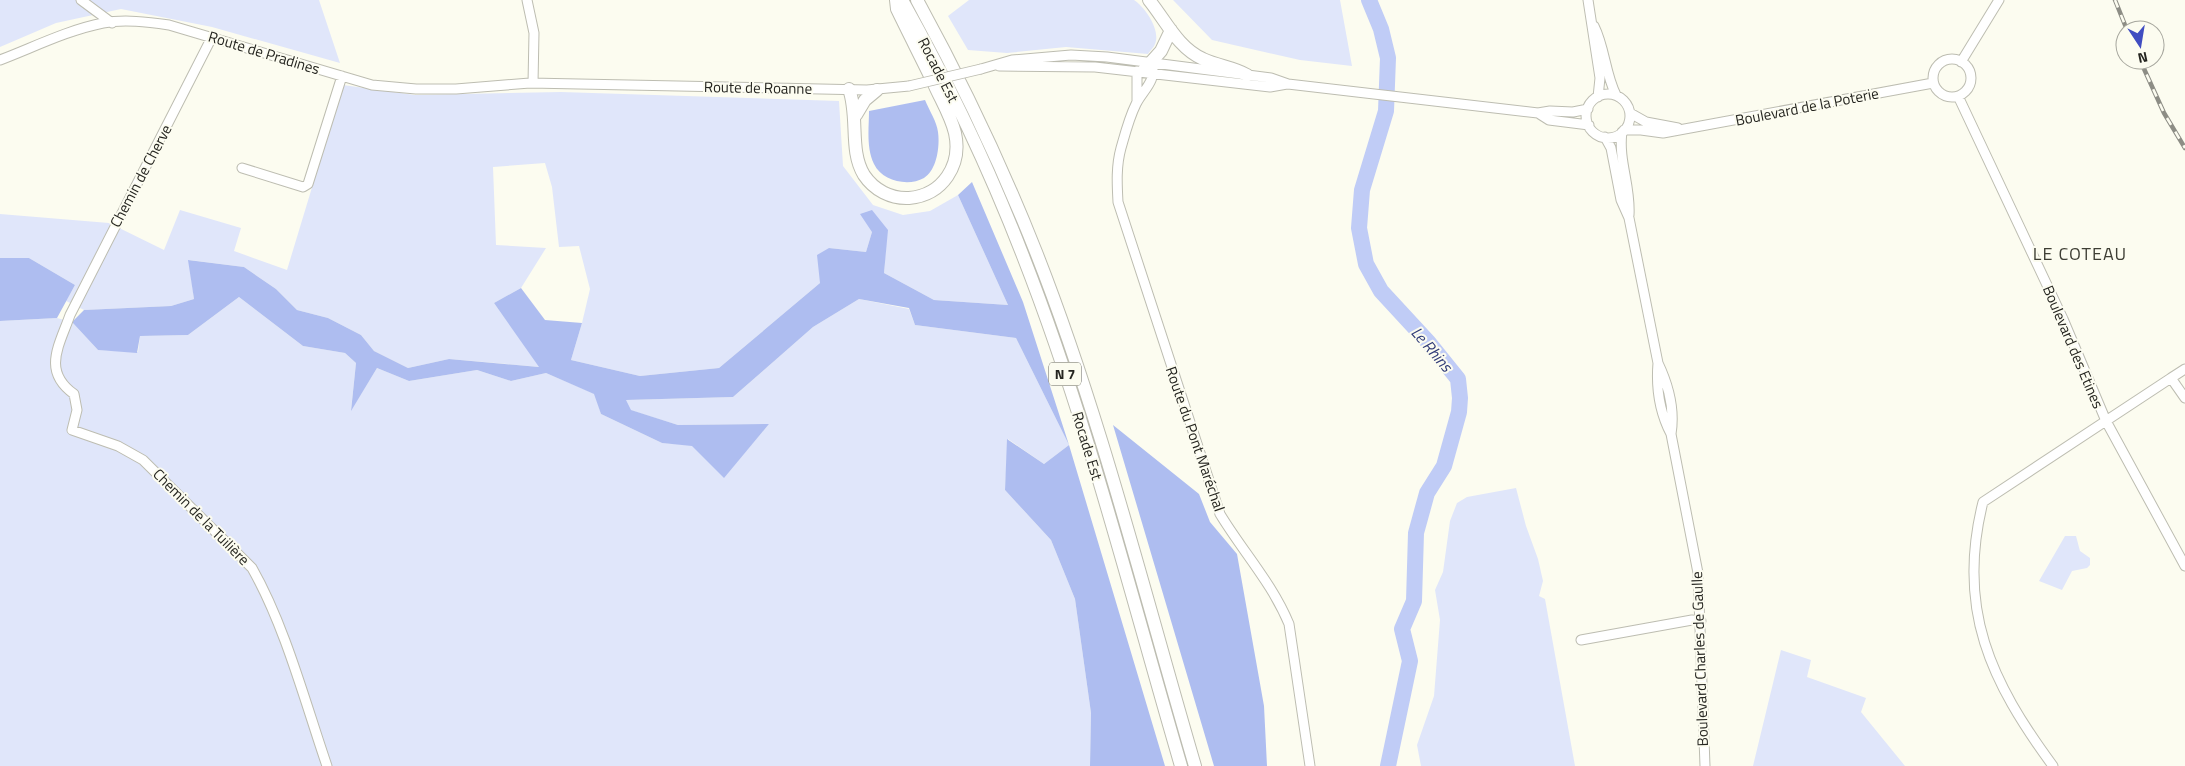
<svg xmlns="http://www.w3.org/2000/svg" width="2185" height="766" font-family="'Titillium Web',sans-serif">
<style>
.green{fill:#e0e6fa}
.forest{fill:#aebdf0}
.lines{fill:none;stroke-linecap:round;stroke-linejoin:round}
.river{stroke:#c0ccf6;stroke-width:16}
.minor-casing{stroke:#bdbdb1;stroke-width:11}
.highway-casing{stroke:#bdbdb1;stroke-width:14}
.minor{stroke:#fff;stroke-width:9}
.highway{stroke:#fff;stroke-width:12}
.rail-casing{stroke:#8d8d85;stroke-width:4.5}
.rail{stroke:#fcfcf0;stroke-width:2.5;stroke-dasharray:8;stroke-linecap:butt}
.minor-bridge-casing{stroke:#bdbdb1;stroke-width:11;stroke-linecap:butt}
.minor-bridge{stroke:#fff;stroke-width:9}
.labels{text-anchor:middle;stroke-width:4;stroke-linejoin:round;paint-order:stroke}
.shield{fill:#fcfcf0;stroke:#66665e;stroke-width:1}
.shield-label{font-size:14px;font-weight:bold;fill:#252520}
.street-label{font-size:15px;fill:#252520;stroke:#fcfcf0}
.water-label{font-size:16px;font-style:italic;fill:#2f3a77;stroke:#fcfcf0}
.quarter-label{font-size:18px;letter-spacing:1px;fill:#3e3e34;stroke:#fcfcf0}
</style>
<rect width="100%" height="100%" fill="#fcfcf0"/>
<!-- green -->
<path class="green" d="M0,0H319L340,63L212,27L121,9L56,23L0,47Z
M969,0H1134C1145,7 1161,30 1155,44C1154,47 1150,51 1148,54L1066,47L1007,53L968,50L948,16Z
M1173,0H1340L1352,66L1300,60L1212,40Z
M343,85L415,95L561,92L839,101L843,166L873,205L903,215L930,211L958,195L1008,305L934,300L884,273L887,230L872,232L866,252L829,248L820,283L719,368L640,376L571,360L582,323L590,289L579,246L559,247L552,187L545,163L493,167L496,245L546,248L521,288L494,303L540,367L449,359L408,368L374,351L361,335L328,318L297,310L276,289L244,267L189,260L194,299L171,306L84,310L66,301L75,285L29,258H0V214L109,223L164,250L180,210L241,228L234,251L287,270Z
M239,297L303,346L345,353L356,363L351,410L377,368L409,381L477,370L511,381L546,373L595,394L601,414L662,443L692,445L724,477L769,424L678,425L630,410L625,400L733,397L813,327L859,299L909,309L915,325L1016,338L1069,445L1044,464L1008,439L1005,490L1051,540L1075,599L1091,713L1090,766H0V321L57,318L72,322L98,350L138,352L140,336L188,335Z
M1516,488L1526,526L1538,559L1543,581L1539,596L1545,599L1575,766H1421L1417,745L1434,696L1440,620L1435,590L1443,572L1450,521L1457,503L1467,497Z
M2065,536H2076L2080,551L2090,558V565L2087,568L2072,571L2062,590L2039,581Z
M1781,650L1811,660L1807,677L1866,698L1861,712L1905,766H1753Z"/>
<!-- forest -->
<path class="forest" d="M925,100C929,110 937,122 938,132C940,146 937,170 924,178C908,187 882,181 874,164C866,147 869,128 869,111Z
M972,182L1023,302L1069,445L1165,766H1090L1091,713L1075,599L1051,540L1005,490L1007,439L1044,464L1069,445L1016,338L915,325L909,308L859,299L813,327L733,397L626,400L631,410L678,425L769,424L724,478L692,446L662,443L601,414L594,394L546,373L511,381L477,370L409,381L377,368L351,411L356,363L345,353L303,346L239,297L188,335L140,336L137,353L98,350L72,322L84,310L171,306L194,299L188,260L244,267L276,289L297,310L328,318L361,335L374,351L408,368L449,359L539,367L494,303L521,288L545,320L582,323L571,360L640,376L719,368L820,283L817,255L829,248L866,252L872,232L860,214L872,210L888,230L884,273L934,300L1008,305L958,195Z
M0,258H29L75,285L57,318L0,321Z
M1113,425L1199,494L1210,522L1237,554L1264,706L1267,766H1214Z"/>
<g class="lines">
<!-- river -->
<path class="river" d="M1369,0L1381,29L1388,58L1386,111L1362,190L1359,228L1366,264L1381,291L1429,343L1458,379L1460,398L1459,412L1444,466L1427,493L1416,533L1414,601L1402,629L1410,661L1388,766"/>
<!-- minor casing -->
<g class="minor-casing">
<path id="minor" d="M81,0L112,23
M527,0L534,33L533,83
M1588,0L1600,78L1598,97
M1594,26C1605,48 1605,73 1616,95
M212,37L70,315C59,346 42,371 74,394L77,410L72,430L118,446L143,460L252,568C285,626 305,702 327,766
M1933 78a19 19 0 1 1 38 0a19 19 0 1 1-38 0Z
M0,60C34,47 68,30 103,23C124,19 148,22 169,25L372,85L416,89H456L530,83L867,90L909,86
M1961,62L1999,0
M1152,63C1157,81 1143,90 1136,104C1129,118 1125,134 1121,148C1116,166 1117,184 1118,202L1220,514C1243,552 1272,583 1289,624L1310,766
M999,66L1095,67L1270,87L1287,84
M981,69L1012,60L1071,55L1107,57L1271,78L1288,84L1538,113L1550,111L1573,112L1588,109
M1137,71V102
M1586 116a22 22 0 1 1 44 0a22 22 0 1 1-44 0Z
M1958,96L2063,319L2106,421L2185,566
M1538,113L1549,120L1589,125
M1630,113L1646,122L1678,128
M1624,130H1641L1663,133L1933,83
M1622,132C1618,160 1631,187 1629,215
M1605,137L1611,148L1621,200L1629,218L1658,363C1668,384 1675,410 1671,434
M242,168L303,187L308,184L342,76
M1658,363C1656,387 1660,413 1671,434L1698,573L1705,766
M2171,378L2185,369
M1581,640L1692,620L1701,621
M2053,766C1991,682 1956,609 1983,502L2171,378L2185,398"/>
</g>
<!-- highway casing -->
<g class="highway-casing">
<path id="highway" d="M902,0C948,82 989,168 1023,256C1088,422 1131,596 1181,766
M917,0C962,82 1002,166 1036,252C1101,417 1145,596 1195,766
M1149,0C1166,21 1178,48 1203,59C1218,66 1233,67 1247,75
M1143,71L1161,51L1171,30
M849,89C859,117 849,151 864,175C874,190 891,199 909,198C943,195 962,165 955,133C951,116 941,100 934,84C922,59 909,34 897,9L896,0
M856,115L865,100L877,90"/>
</g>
<!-- minor -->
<use href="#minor" class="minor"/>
<!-- highway -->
<use href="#highway" class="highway"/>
<!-- rail casing -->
<g class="rail-casing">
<path id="rail" d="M2115,0L2127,30
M2140,60L2164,113L2185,148"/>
</g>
<!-- rail -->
<use href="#rail" class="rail"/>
<!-- minor-bridge casing -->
<g class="minor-bridge-casing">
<path id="minor-bridge" d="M909,86L981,69"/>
</g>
<!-- minor-bridge -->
<use href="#minor-bridge" class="minor-bridge"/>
</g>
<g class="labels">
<!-- shield labels -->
<rect class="shield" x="1049" y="362.5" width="32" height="23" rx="4"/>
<g class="shield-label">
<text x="1065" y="379">N 7</text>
</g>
<!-- street labels -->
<g class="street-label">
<text transform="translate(264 53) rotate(17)" y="5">Route de Pradines</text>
<text transform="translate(938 70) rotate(63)" y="5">Rocade Est</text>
<text transform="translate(758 88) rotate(1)" y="5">Route de Roanne</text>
<text transform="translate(1807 107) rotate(-11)" y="5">Boulevard de la Poterie</text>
<text transform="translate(141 176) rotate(-62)" y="5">Chemin de Cherve</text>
<text transform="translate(2073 347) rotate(67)" y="5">Boulevard des Etines</text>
<text transform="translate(1195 439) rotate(71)" y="5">Route du Pont Maréchal</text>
<text transform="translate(1087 446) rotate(73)" y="5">Rocade Est</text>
<text transform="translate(201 517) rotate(45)" y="5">Chemin de la Tuilière</text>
<text transform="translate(1700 659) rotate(-92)" y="5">Boulevard Charles de Gaulle</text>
</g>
<!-- water labels -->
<g class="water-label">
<text transform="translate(1432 349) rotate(49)" y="6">Le Rhins</text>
</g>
<!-- quarter labels -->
<g class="quarter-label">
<text x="2080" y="260">LE COTEAU</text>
</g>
</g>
<!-- north arrow -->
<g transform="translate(2140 45) rotate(168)"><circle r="24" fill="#fcfcf0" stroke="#a6a69d"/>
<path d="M0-4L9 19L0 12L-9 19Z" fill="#404dc1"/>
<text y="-8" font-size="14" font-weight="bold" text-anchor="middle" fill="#252520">N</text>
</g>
</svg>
